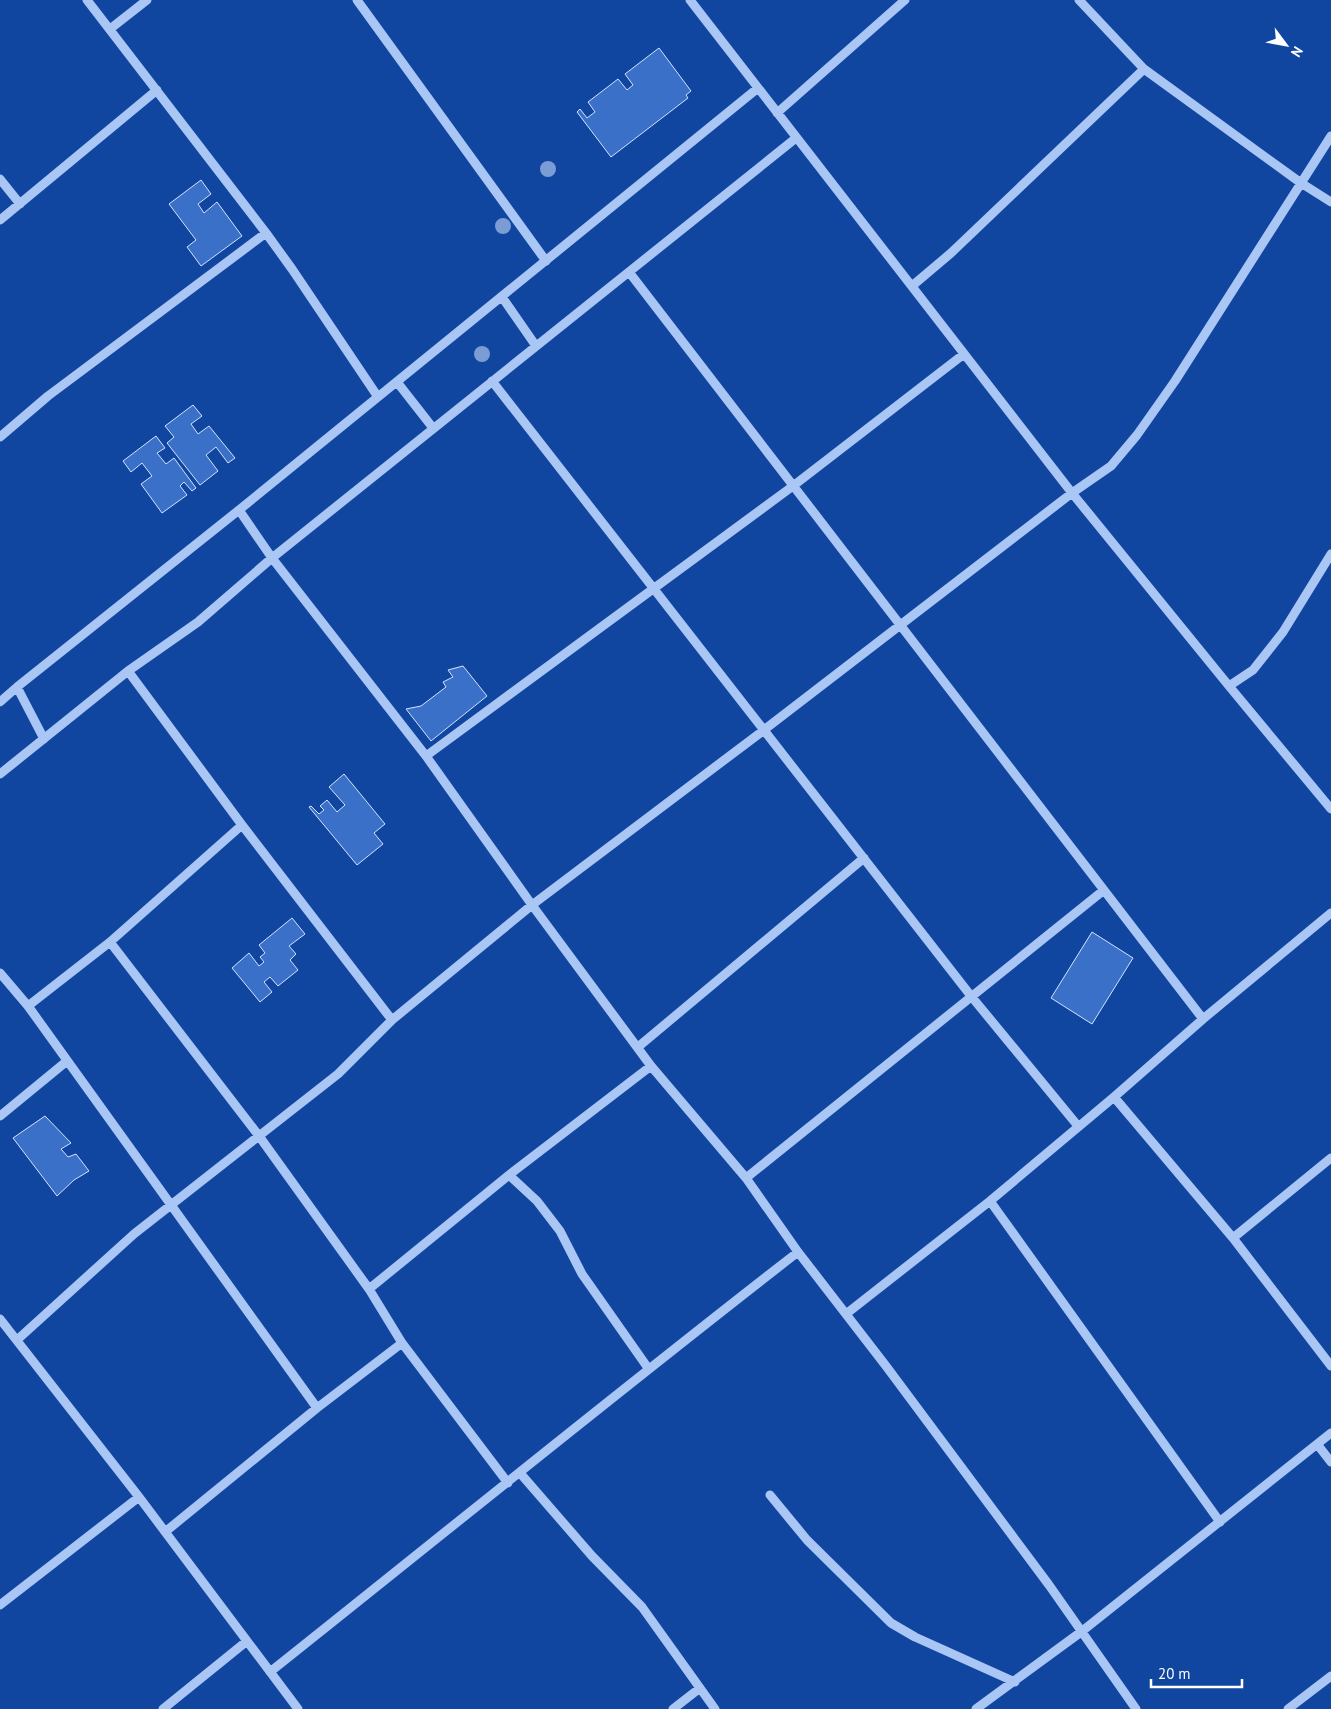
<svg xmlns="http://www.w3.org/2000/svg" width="1331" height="1709" font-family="'PT Sans',sans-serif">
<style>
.building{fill:#3a70c7;stroke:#d2e3fe}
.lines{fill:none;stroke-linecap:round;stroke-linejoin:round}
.minor{stroke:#a9c6f5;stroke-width:9}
.tree{fill:#7b9cd4}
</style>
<rect width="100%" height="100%" fill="#1146a0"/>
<!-- building -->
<path class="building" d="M659,48L691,91L686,95L688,98L611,157L577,112L580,109L587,118L595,112L588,102L618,79L627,90L633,85L625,74Z
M201,180L211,194L198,204L204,213L217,202L242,236L201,266L187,247L196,240L169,204Z
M193,405L202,416L191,424L198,434L209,426L235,458L228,463L216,447L206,455L218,471L200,485L167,443L174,437L165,426Z
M156,436L165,448L157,453L166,464L174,458L196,488L192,491L184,482L180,486L187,495L162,513L141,484L152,476L142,463L131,472L123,461Z
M463,666L487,696L431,741L406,709L421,706L446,687L443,682L453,677L448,670Z
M344,774L385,824L374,833L383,844L357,865L309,807L311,806L319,814L324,810L320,806L327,800L337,812L345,805L329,787Z
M292,918L305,934L289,946L296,954L290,960L298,970L278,986L270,977L264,982L272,992L260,1002L232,968L249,953L259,966L264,962L260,957L265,953L259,945Z
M1092,932L1133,958L1092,1024L1051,998Z
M45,1116L71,1143L61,1149L68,1157L76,1154L89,1171L74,1180L57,1196L13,1138Z"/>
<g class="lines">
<!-- minor -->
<path class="minor" d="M87,0L266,233L292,269L378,397
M357,0L546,261
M690,0L1072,493L1229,686L1331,809
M1079,0L1144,69L1301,183L1331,202
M110,29L147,0
M777,113L905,0
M0,179L20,204
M0,220L157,90
M629,272L1203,1019
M912,286L951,253L1144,69
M502,297L536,346
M492,381L971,996L1078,1126
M397,382L433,428
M0,437L48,396L266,233
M239,510L272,558L426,756L532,905L651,1066L746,1178L798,1252L886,1366L1049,1585L1136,1709
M128,671L242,825L392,1020
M1229,686L1253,670L1283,632L1331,554
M17,687L44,739
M0,702L17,687L239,510L758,88
M426,756L793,486L964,354
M0,774L128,671L198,622L272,558L796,138
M110,942L259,1136L369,1289L402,1343L508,1483
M0,973L28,1006L317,1408
M28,1006L110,942L242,825
M638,1047L864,858
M1114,1097L1233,1238L1331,1366
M0,1116L67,1061
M509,1175L537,1201L560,1231L582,1274L648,1368
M746,1178L1104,890
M990,1201L1220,1522
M1233,1238L1331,1158
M369,1289L509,1175L651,1066
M846,1314L990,1201L1114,1097L1203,1019L1331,913
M0,1319L139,1497L298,1709
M17,1340L134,1234L338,1074L392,1020L532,905L764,730L1072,493L1111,466L1137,435L1175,381L1331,136
M1317,1444L1331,1462
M520,1473L592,1556L642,1607L715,1709
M770,1495L807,1540L891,1623L915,1637L1015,1682
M165,1532L317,1408L402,1343
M0,1605L139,1497
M270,1672C446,1532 620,1390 798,1252
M163,1709L247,1641
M673,1709L700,1688
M976,1709L1081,1632L1331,1433
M1288,1709L1331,1676"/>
</g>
<!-- trees -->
<g class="tree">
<circle cx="548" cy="169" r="8"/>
<circle cx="503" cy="226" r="8"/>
<circle cx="482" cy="354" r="8"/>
</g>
<!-- north arrow -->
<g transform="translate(1286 45) rotate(122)" stroke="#1146a0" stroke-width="4" paint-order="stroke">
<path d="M0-4L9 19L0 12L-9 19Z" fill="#ffffff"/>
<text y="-8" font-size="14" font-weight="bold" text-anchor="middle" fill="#ffffff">N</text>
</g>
<!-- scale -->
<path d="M1151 1679v8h91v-8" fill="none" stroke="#ffffff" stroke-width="2.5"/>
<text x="1158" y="1679" font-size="15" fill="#ffffff" stroke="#1146a0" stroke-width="4" paint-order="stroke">20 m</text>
</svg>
